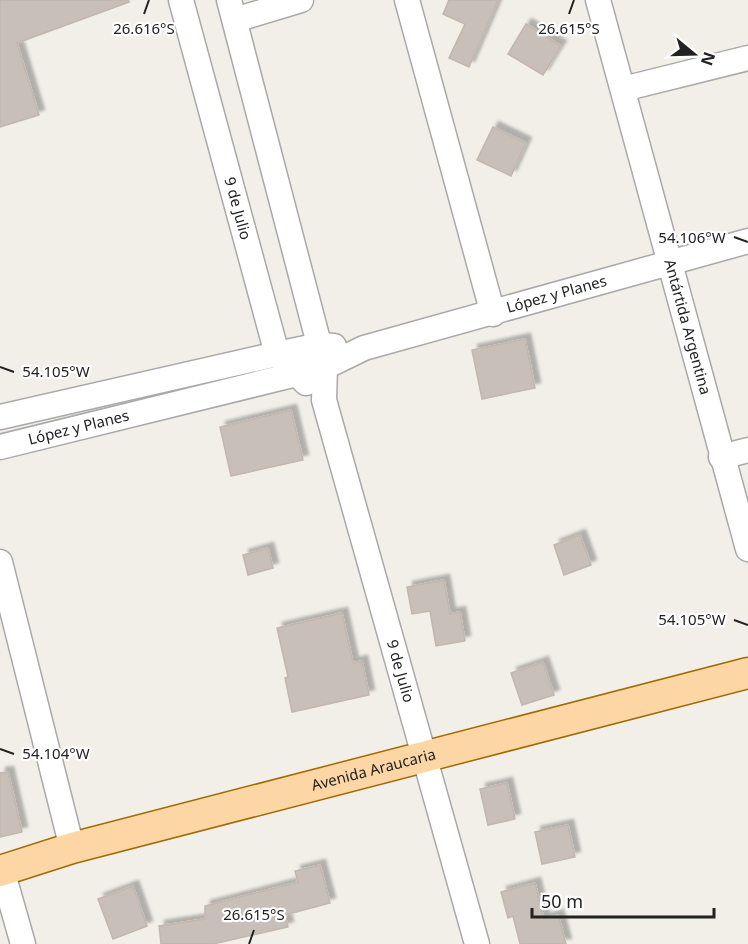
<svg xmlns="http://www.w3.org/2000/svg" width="748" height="944" font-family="'Noto Sans',sans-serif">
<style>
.building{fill:#c7bfb8;stroke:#c4b6ab;stroke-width:1.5;filter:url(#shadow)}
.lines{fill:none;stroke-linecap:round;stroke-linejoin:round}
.minor-casing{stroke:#a9a9a9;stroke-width:27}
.major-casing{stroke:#a06b00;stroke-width:33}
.minor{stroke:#fff;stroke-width:24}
.major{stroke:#fcd6a4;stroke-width:30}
.ticks{fill:none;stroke:#222;stroke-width:2}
.labels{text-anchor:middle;stroke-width:4.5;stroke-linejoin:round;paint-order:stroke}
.street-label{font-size:15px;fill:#222;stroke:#fff}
.ticks-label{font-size:15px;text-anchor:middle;fill:#222;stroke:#fff;stroke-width:4.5;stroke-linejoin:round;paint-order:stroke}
</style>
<defs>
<filter id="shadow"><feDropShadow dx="5.5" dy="-5.5" stdDeviation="1.5" flood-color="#0004"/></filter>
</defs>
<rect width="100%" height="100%" fill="#f2efe9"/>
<!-- building -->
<path class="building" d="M0,0H128L129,2L17,43L39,115L0,127Z
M449,0H498L469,67L449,58L465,24L443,14Z
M526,24L561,46L543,75L508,54Z
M493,127L526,143L511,176L477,160Z
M525,339L535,388L482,399L472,350Z
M291,410L303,460L231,476L220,427Z
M580,535L591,565L564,575L554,545Z
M268,548L273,568L248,575L243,555Z
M444,580L450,614L460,612L465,641L436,646L430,611L412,614L407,587Z
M342,613L353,663L362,661L369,695L292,712L285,678L288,677L277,628Z
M543,662L554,695L522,705L511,673Z
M8,772L22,832L0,837V773Z
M507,783L515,819L488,825L480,789Z
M568,825L575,857L542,864L535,832Z
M320,865L330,903L285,915L288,927L213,944H161L159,926L205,919V906L298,882L295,871Z
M535,883L544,919L558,915L566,944H520L513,916L508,918L501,892Z
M133,886L147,926L113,939L98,899Z"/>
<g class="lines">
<!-- minor casing -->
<g class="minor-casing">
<g id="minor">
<path id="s1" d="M181,0L277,354L306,383"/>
<path id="s2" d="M229,0L325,367L324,400L477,944"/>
<path d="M407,0L493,314"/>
<path id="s3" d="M598,0L748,549"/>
<path d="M235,20L301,0"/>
<path d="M623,89L748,58"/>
<path d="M0,417L277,354L320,345L334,346"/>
<path id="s4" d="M0,447L325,367L364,348L748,241"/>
<path d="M721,457L748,450"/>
<path d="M0,562L72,848"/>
<path d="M2,870L23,944"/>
</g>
</g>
<!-- major casing -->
<g class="major-casing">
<g id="major">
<path id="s5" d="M0,871L72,848L748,673"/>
</g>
</g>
<!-- minor -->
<use href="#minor" class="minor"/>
<!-- major -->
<use href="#major" class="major"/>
</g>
<!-- ticks -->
<path class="ticks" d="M144,14L149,0M569,14L574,0M734,237L748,242M0,367L14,372M734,620L748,625M0,749L14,754M249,944L254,930"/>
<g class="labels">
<!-- street labels -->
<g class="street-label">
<text dy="5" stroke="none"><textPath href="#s1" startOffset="216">9 de Julio</textPath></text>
<text dy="5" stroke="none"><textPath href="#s4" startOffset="578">López y Planes</textPath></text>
<text dy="5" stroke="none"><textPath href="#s3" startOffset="339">Antártida Argentina</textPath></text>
<text dy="5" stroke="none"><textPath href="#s4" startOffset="81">López y Planes</textPath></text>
<text dy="5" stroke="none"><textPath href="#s2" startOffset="694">9 de Julio</textPath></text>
<text dy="5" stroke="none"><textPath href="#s5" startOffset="387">Avenida Araucaria</textPath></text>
</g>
</g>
<g class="ticks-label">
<text x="144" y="34">26.616°S</text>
<text x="569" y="34">26.615°S</text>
<text x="692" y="243">54.106°W</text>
<text x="56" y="377">54.105°W</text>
<text x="692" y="625">54.105°W</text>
<text x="56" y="759">54.104°W</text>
<text x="254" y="920">26.615°S</text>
</g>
<!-- north arrow -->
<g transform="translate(694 54) rotate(109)" stroke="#ffffff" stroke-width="4.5" paint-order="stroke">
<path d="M0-4.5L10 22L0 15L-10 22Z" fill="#222222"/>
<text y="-9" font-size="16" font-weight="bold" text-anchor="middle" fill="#222222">N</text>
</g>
<!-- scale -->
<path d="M532 908v9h182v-9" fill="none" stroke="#222222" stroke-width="3"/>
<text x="541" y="908" font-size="18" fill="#222222" stroke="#ffffff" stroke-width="4.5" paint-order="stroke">50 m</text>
</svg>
